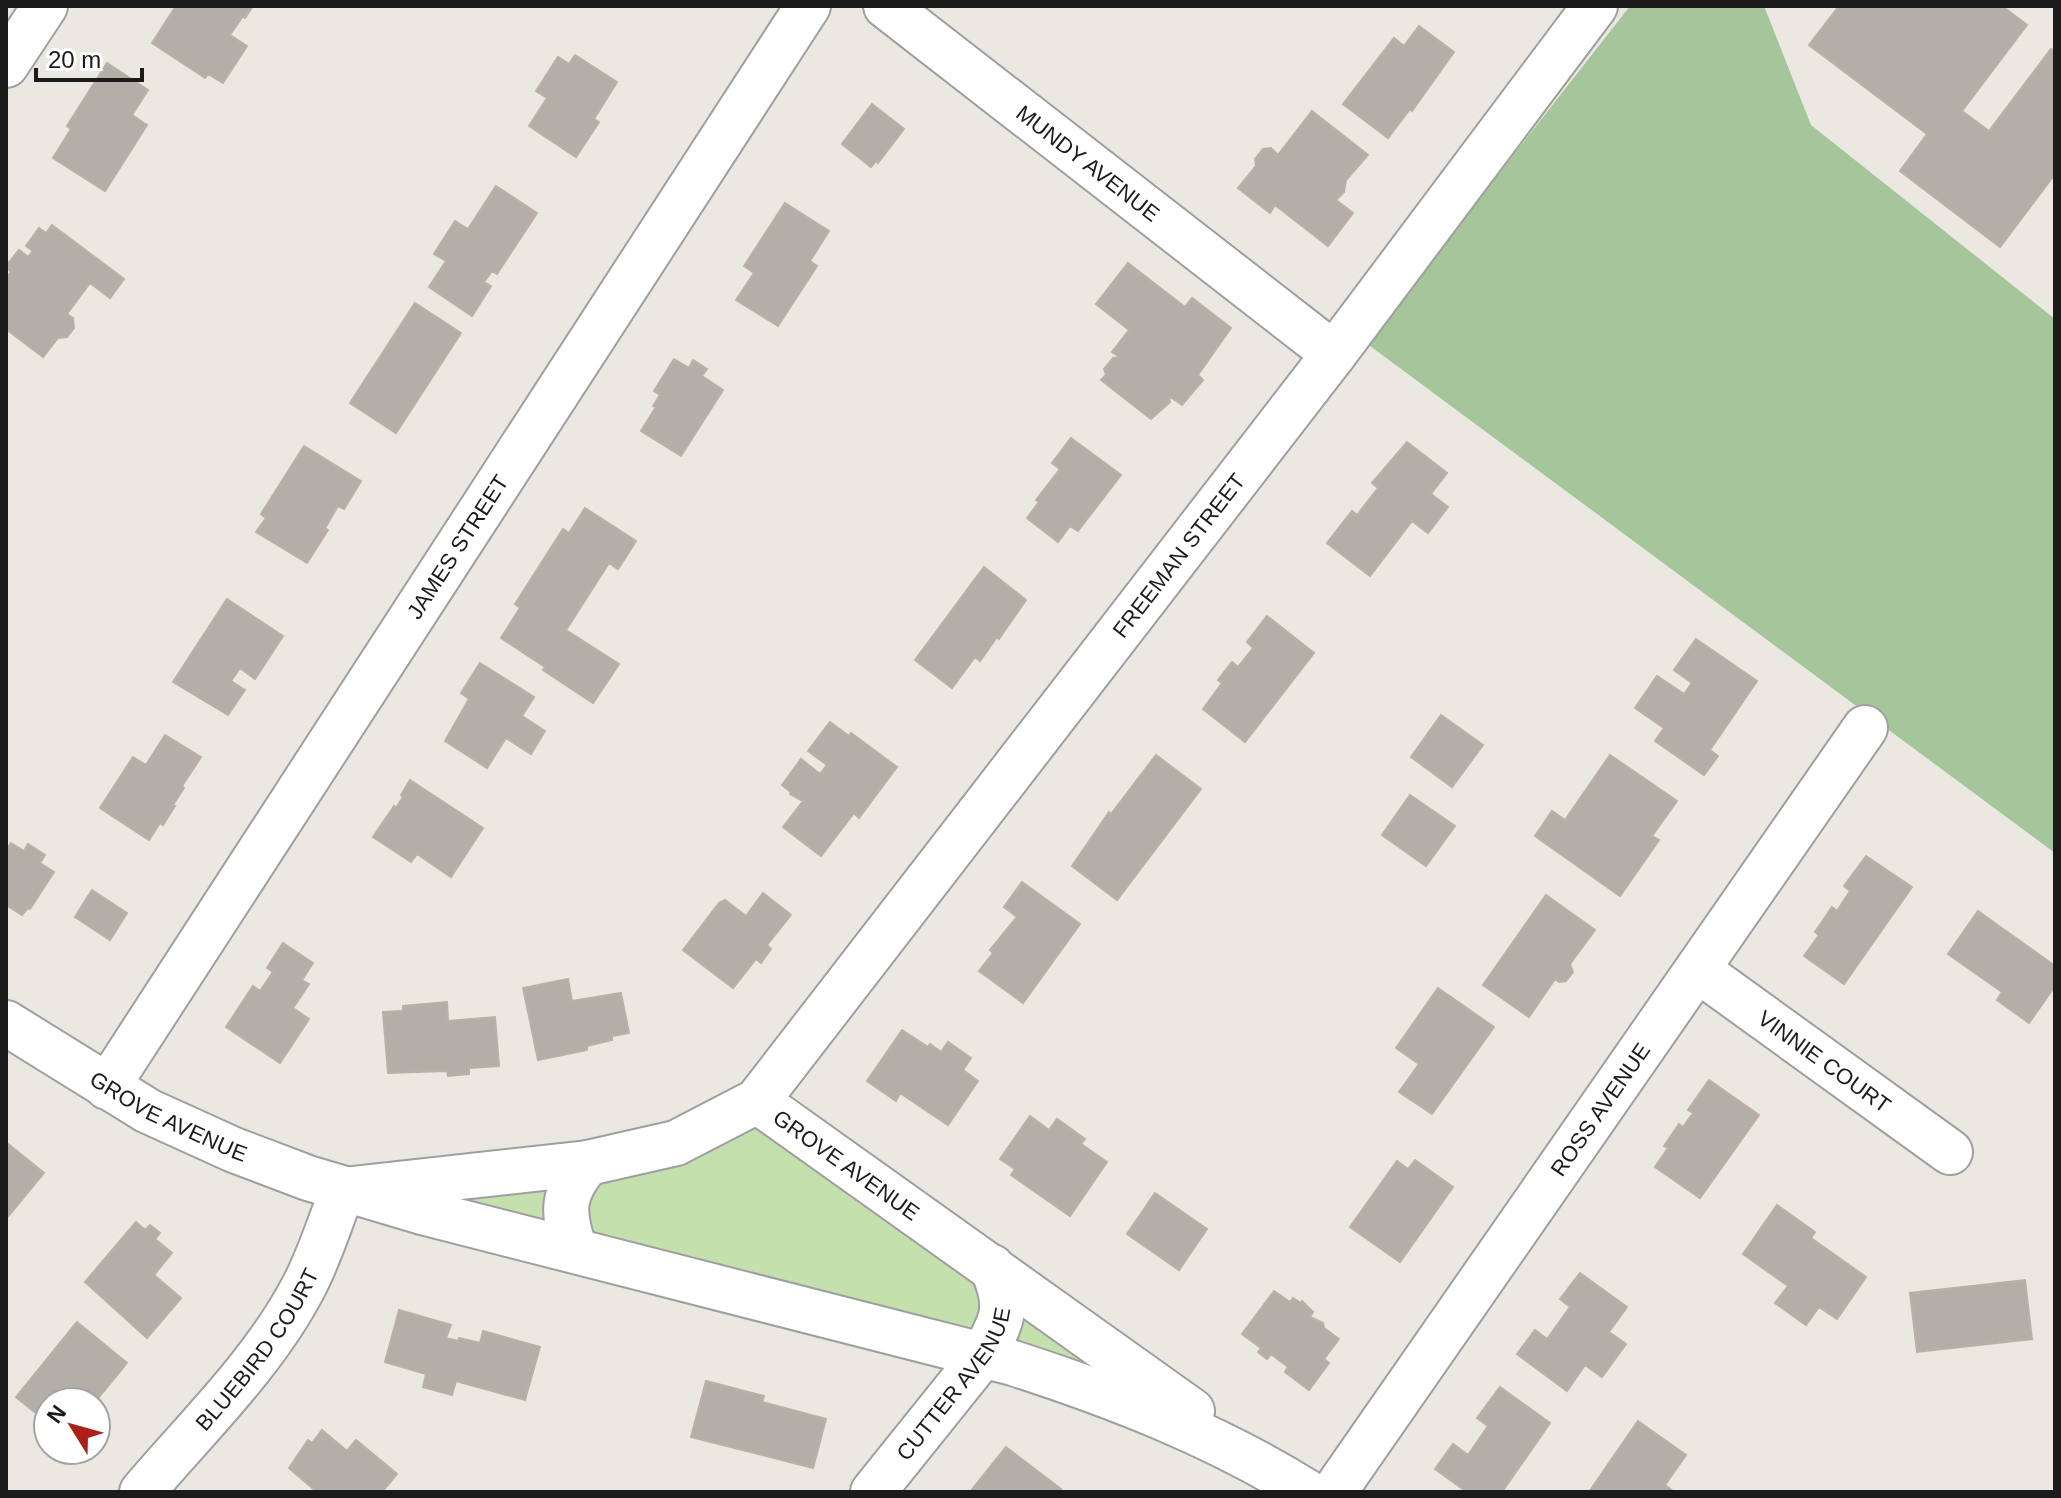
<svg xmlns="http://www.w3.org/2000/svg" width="2061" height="1498" font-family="Arial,sans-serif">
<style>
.grass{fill:#c3e0ad}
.forest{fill:#a5c69b}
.building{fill:#b4aea8;stroke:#bbb0a6;stroke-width:2}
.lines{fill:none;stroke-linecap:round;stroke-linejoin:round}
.minor-casing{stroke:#9f9f9f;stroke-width:48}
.minor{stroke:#fff;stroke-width:44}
.labels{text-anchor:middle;stroke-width:6;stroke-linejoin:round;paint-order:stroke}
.street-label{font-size:22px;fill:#1b1b1b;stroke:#fff}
</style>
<rect width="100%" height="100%" fill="#ebe8e2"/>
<!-- grass -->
<path class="grass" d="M757,1101L1186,1428L343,1190L588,1163Z"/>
<!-- forest -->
<path class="forest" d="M1630,6H1764L1811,125L2055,319V853L1366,343Z"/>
<!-- building -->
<path class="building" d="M176,6H253L245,18L243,16L230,35L247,46L223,83L208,74L205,78L152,43Z
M1839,6H2002L2027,25L1962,111L1989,131L2051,49L2055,52V174L2000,247L1900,171L1927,134L1809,45Z
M1419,26L1454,52L1412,111L1410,109L1388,138L1343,104L1394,38L1404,46Z
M575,55L617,82L594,119L599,122L576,157L529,126L547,98L536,91L558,57L569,64Z
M107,63L148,90L132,115L147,125L105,191L53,158L71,129L67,126Z
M872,104L904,129L878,163L876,161L871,167L842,144Z
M1312,111L1368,155L1346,180L1344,192L1336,200L1353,213L1328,246L1275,205L1270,213L1238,188L1256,166L1255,159L1263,149L1271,148L1278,155Z
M496,186L537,213L497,274L492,271L484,282L491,286L472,316L429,287L446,261L434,254L455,221L468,229Z
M785,203L829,231L810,261L817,266L778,326L736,300L754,273L744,266Z
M52,225L124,279L110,298L90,283L67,314L73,318L74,328L67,337L58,338L43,357L6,329V278L11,272L6,266L19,250L28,257L33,251L26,246L39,228L46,233Z
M1128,263L1185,307L1192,298L1231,328L1198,375L1203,380L1182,405L1169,396L1170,402L1151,419L1101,380L1106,375L1104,369L1113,358L1120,357L1112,352L1129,330L1096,304Z
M415,303L461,333L396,433L350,403Z
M674,359L689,368L693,360L707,369L702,376L723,390L681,456L641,431L656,407L653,406L660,395L654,391Z
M1071,438L1121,475L1078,531L1070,526L1058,542L1027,518L1039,502L1036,500L1060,469L1052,463Z
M1407,442L1447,473L1431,494L1448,507L1428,533L1412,521L1370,576L1327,543L1352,511L1357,515L1378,488L1372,483Z
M304,446L361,481L344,509L338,506L325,528L328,530L307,563L256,532L266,518L261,514Z
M585,508L636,541L618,569L609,563L566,630L619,664L593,703L543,670L545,667L501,638L520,608L515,604L563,529L569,533Z
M984,567L1026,600L999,639L997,637L980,661L975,657L952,688L915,660Z
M227,599L283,636L255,679L240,668L231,681L245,690L228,715L173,682Z
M1267,616L1314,653L1245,742L1203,709L1222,683L1218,680L1232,662L1238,667L1253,648L1247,642Z
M1696,639L1757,681L1710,750L1718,756L1704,775L1655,741L1664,728L1635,708L1657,676L1684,694L1692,683L1674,670Z
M480,663L534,697L522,716L545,731L531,754L506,738L487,768L445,741L469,699L461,693Z
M1441,715L1483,745L1452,787L1411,757Z
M830,722L849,736L851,733L897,767L859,818L854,813L821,856L783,827L803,801L790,794L791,792L782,785L801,759L820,774L827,765L808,751Z
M165,735L201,757L182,786L184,788L173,805L175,806L163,825L160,823L149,840L100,808L133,757L146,765Z
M1156,755L1201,789L1117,900L1072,866L1109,812L1111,814Z
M1610,755L1677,801L1652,836L1659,840L1620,896L1535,836L1552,811L1565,820Z
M410,780L483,828L451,877L417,854L411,862L373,837L394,806L396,808L403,797L401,795Z
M1410,795L1455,826L1426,866L1382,835Z
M11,843L24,851L28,844L45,855L40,863L54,872L30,909L28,908L22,915L6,905V850Z
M1866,856L1912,887L1844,984L1804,956L1819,935L1815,932L1832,907L1837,911L1850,891L1844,886Z
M1022,882L1080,924L1023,1003L979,971L993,953L990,950L1017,917L1004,907Z
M92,890L127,913L110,940L75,917Z
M763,893L791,915L767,945L771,949L761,963L756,959L733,988L683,950L719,903L725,900L746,916Z
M1546,895L1595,930L1570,964L1573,972L1566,981L1559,982L1555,979L1529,1017L1483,985Z
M1978,911L2055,966V986L2029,1023L1997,1000L2002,992L1948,954Z
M283,943L313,963L302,980L309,984L293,1008L309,1019L280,1063L226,1027L253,986L260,991L273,972L267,968Z
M568,979L572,1001L621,993L629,1033L612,1036V1040L587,1046V1050L538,1060L523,988Z
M1438,988L1494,1027L1432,1114L1399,1092L1419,1064L1396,1048Z
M447,1002L448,1021L495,1017L499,1066L469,1068V1074L448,1076L447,1071L388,1073L383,1012L403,1011V1006Z
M902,1030L928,1047L930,1044L941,1052L948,1042L971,1058L963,1070L978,1081L948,1125L900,1093L896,1101L867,1081Z
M1709,1080L1759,1115L1700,1198L1655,1167L1668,1148L1664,1146L1679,1124L1683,1127L1693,1113L1688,1110Z
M1030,1116L1049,1130L1057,1119L1085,1139L1081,1144L1107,1162L1070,1216L1011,1175L1015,1169L1000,1159Z
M7,1143L44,1173L6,1219V1144Z
M1415,1160L1453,1187L1400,1262L1350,1227L1397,1161L1408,1169Z
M1155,1193L1207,1229L1179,1270L1127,1234Z
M1777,1205L1815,1232L1811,1238L1866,1277L1837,1319L1819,1307L1806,1325L1775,1303L1788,1286L1743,1254Z
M136,1222L145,1230L150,1225L160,1233L155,1239L172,1253L154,1275L181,1298L147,1338L85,1282Z
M1580,1273L1627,1307L1609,1332L1626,1344L1602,1377L1585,1365L1567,1391L1517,1354L1535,1330L1547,1339L1570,1307L1560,1299Z
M2025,1280L2032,1339L1917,1352L1910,1293Z
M1274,1291L1290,1302L1293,1298L1301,1303L1302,1301L1313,1312L1310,1317L1323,1323L1324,1328L1339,1339L1324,1359L1329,1363L1309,1390L1285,1372L1288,1367L1271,1354L1267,1359L1258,1352L1261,1348L1242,1334Z
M399,1310L451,1325L446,1338L458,1341L459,1338L480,1343L483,1331L540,1347L525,1400L456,1381L452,1395L423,1387L426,1374L385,1362Z
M77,1322L127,1363L95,1402H48V1423L16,1397Z
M706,1381L764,1396L762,1402L826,1419L813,1468L691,1437Z
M1500,1387L1550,1423L1502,1492H1467L1435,1469L1453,1444L1468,1455L1488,1426L1477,1418Z
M1638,1421L1686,1455L1665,1485L1674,1492H1589Z
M322,1430L347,1451L356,1440L397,1474L382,1492H317L289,1468L308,1440L312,1443Z
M1006,1447L1061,1489L1059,1492H970Z"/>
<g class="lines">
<!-- minor casing -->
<g class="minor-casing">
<g id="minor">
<path id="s1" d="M886,6L1334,354"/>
<path d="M6,65L45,6"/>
<path id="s2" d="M1698,970L1950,1152"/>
<path id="s3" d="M6,1023L148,1111L234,1150L308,1178L422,1212L1013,1363C1115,1396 1216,1435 1307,1492"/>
<path id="s4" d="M107,1087L808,6"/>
<path id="s5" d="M757,1101L1192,1411"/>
<path d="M575,1250C562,1213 561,1194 588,1163"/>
<path id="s6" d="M142,1492C198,1426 264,1363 304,1286C320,1256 330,1221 343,1190L588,1163L676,1143L757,1101L1334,354L1595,6"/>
<path id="s7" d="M873,1492L983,1355C1004,1319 1009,1306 992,1267"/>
<path id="s8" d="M1334,1492L1865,728"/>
</g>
</g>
<!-- minor -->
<use href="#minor" class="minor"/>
</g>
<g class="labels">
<!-- street labels -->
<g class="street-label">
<text dy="8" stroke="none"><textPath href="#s1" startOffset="256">MUNDY AVENUE</textPath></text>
<text dy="8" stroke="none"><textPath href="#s4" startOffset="644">JAMES STREET</textPath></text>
<text dy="8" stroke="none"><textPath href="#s6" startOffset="1484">FREEMAN STREET</textPath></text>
<text dy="8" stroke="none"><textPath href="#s2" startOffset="156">VINNIE COURT</textPath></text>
<text dy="8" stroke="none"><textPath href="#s8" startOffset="466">ROSS AVENUE</textPath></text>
<text dy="8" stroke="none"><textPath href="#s3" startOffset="188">GROVE AVENUE</textPath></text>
<text dy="8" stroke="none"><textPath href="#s5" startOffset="110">GROVE AVENUE</textPath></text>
<text dy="8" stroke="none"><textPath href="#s6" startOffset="184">BLUEBIRD COURT</textPath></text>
<text dy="8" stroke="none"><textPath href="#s7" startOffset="136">CUTTER AVENUE</textPath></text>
</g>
</g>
<!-- border -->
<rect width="2061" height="1498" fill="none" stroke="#1b1b1b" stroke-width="16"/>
<!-- north arrow -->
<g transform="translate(72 1426) rotate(307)"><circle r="38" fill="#ffffff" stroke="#a4a4a4" stroke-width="2"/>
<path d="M0-6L14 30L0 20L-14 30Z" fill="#af1f17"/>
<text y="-12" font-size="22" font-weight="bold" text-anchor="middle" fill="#1b1b1b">N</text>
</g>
<!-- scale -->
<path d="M36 68v12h106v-12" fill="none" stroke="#1b1b1b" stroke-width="4"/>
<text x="48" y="68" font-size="24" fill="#1b1b1b" stroke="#ffffff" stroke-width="6" paint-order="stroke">20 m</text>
</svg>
